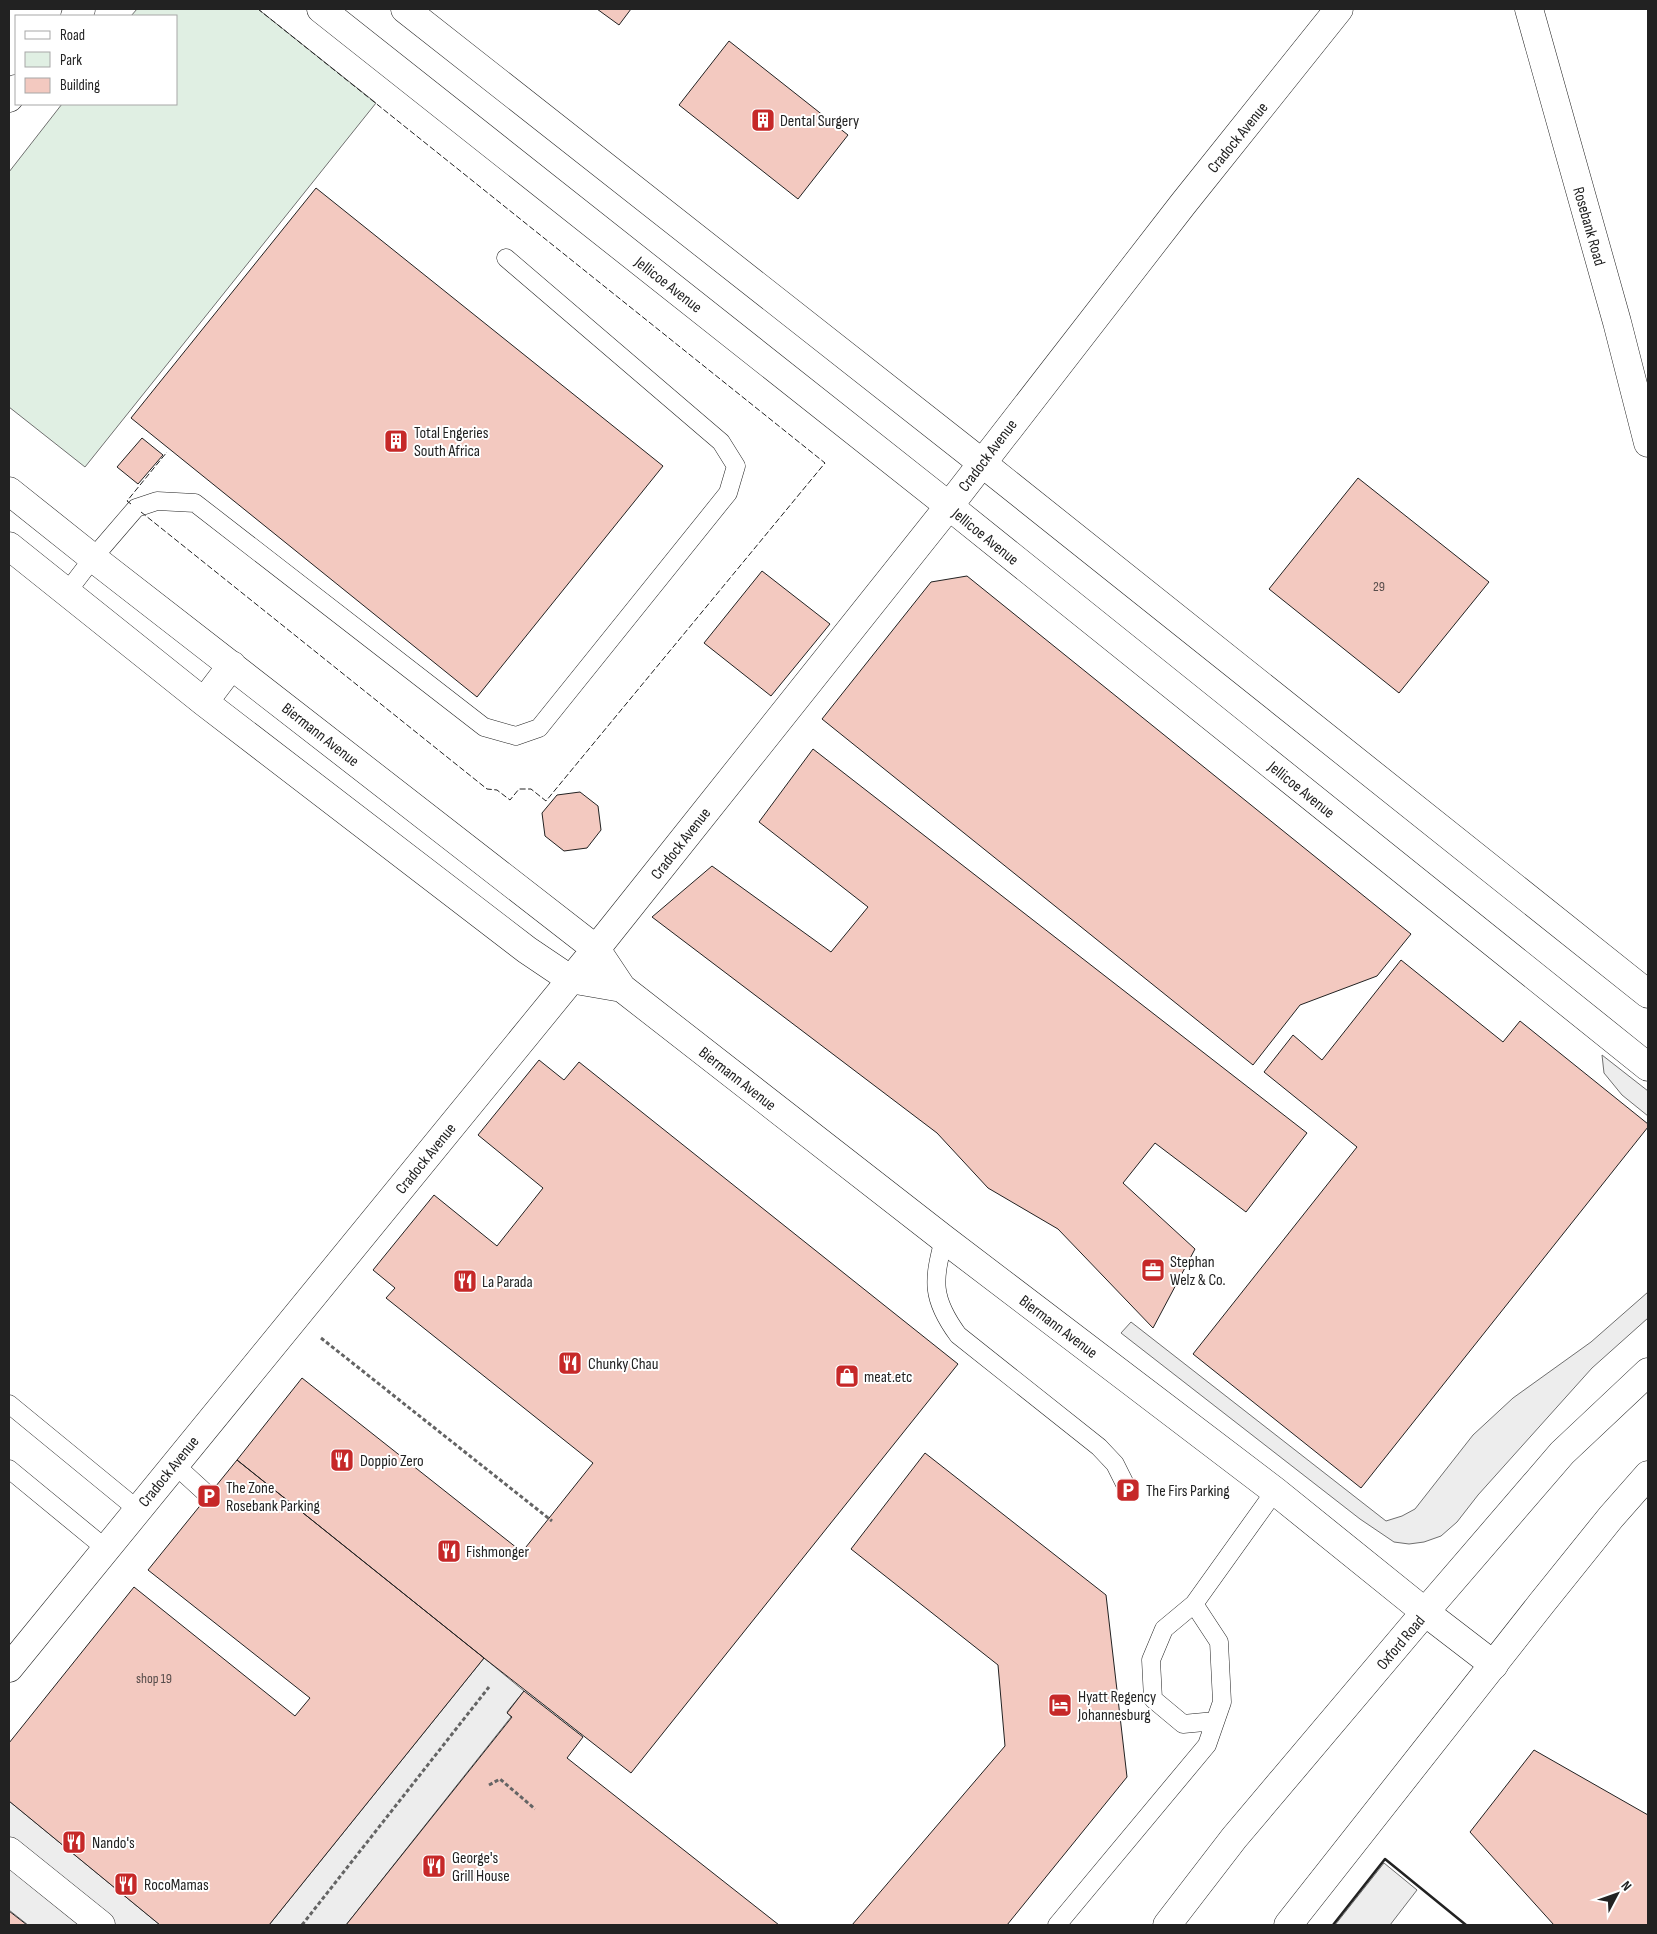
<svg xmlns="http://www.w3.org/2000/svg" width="1657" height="1934" font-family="'Sofia Sans Condensed',sans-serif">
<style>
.green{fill:#e0efe3;stroke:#6f6f6f}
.parking{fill:#ededed;stroke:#6f6f6f}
.building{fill:#f3c9c0;stroke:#222}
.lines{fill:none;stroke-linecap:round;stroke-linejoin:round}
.lane-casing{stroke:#222;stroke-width:19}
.street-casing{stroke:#222;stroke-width:29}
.primary-casing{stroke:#222;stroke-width:29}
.path{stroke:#646464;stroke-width:3;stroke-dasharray:4 2.5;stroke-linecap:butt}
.lane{stroke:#fff;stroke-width:18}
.street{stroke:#fff;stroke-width:28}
.primary{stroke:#fff;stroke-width:28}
.fence{stroke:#222;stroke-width:1;stroke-dasharray:6 2.5;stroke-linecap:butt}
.wall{stroke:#222;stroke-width:2.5}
.labels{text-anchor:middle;stroke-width:4;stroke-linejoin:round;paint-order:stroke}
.number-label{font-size:14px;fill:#564c4a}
.poi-label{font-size:16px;fill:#222;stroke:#fff;text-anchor:start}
.street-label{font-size:16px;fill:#222;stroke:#fff}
</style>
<rect width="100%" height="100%" fill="#fff"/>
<!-- green -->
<path class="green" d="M137,9H258L376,103L85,467L9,407V172L62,104H176V16H131Z"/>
<!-- parking -->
<path class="parking" d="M1602,1055L1648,1091V1116L1622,1095L1604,1073Z
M1648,1292V1318L1592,1368L1478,1495L1457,1522L1441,1536L1424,1542L1409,1544L1394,1542L1360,1519L1121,1333L1131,1322L1386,1521L1402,1516L1415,1509L1473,1435L1513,1398L1591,1342Z
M484,1658L524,1691L507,1712L511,1717L346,1925H269Z
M9,1801L160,1925H28L9,1910Z
M1384,1863L1417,1890L1390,1925H1335Z"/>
<!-- building -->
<path class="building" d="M597,9H631L619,25Z
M729,41L848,135L798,199L679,105Z
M316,188L663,466L477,697L131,418Z
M142,438L163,455L138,484L117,467Z
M1358,478L1489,582L1399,693L1269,589Z
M762,571L830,624L771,696L704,643Z
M967,576L1411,934L1377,976L1300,1005L1253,1065L822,719L931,582Z
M813,749L1307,1133L1246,1212L1155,1143L1123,1183L1195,1249L1153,1328L1058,1229L988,1188L937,1133L652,917L712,866L831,952L868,907L759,822Z
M580,792L598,806L601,830L587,848L564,851L545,836L542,813L557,795Z
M1401,960L1503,1042L1520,1021L1648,1124V1127L1361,1488L1193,1354L1357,1147L1264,1072L1293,1035L1322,1060Z
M539,1060L564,1080L579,1062L958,1364L631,1773L484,1658L237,1460L302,1378L522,1552L593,1463L386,1298L395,1288L373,1270L434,1195L497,1246L543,1188L478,1135Z
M925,1453L1106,1595L1127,1777L1007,1925H852L1005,1746L998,1665L851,1549Z
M237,1460L484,1658L269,1925H160L9,1801V1743L134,1587L295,1716L310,1698L148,1570Z
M524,1691L583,1737L567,1758L779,1925H346L512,1717L507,1713Z
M1534,1750L1648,1815V1925H1554L1470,1832Z
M9,1911L27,1925H9Z"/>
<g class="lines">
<!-- lane casing -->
<g class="lane-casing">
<path id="lane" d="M67,592L93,558L136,508L157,501L195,503L484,727L516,736L539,728L728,493L736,466L721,442L506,258
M944,1239C933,1281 931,1298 958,1335L1099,1447L1115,1464L1128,1490
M9,1404L137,1509
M174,1464L209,1496
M9,1469L105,1548
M1215,1721L1183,1724L1153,1699L1151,1660L1164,1629L1194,1604L1275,1491
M1057,1925L1207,1745L1222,1702L1219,1642L1194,1604"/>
</g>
<!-- street casing -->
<g class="street-casing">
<path id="street" d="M1529,9L1617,322L1648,443
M75,16L81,9
M9,98L16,89
M9,491L93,558L596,949L622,988L944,1239L1275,1491L1425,1612L1494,1665
M9,546L204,702L527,950L570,979L622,988
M204,702L232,665
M9,1668L596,949L949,506L1183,204L1339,9
M9,1851L101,1925"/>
</g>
<!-- primary casing -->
<g class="primary-casing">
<path id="primary" d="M321,9L949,506L1648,1067
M405,9L982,463L1648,994
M1167,1925L1234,1838L1425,1612L1562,1453L1648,1372
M1288,1925L1541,1604L1611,1517L1648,1475"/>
</g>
<!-- path -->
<path class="path" d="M321,1338L552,1521
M489,1785L500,1779L535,1809
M302,1925L489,1687"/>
<!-- lane -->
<use href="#lane" class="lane"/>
<!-- street -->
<use href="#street" class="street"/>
<!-- primary -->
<use href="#primary" class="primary"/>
<!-- fence -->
<path class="fence" d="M131,504L127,501L167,452
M141,512L487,789L497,790L510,800L519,789H531L546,801L825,463L258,9"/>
<!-- wall -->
<path class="wall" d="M1333,1925L1385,1859L1466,1925"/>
</g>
<!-- icons -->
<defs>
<g id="building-square" transform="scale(1.25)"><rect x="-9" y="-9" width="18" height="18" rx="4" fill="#c62828" stroke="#fff"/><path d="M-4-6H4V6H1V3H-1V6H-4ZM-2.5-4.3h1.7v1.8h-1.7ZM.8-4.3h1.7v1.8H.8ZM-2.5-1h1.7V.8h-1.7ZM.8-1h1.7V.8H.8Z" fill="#fff"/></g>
<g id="office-square" transform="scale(1.25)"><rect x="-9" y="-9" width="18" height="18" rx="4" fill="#c62828" stroke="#fff"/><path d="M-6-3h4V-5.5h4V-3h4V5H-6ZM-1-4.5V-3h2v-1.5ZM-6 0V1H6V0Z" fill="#fff"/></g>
<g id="restaurant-square" transform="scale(1.25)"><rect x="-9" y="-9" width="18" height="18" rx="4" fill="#c62828" stroke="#fff"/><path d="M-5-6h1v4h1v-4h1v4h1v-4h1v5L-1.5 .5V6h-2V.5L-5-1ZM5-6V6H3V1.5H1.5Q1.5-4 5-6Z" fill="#fff"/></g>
<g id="shop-square" transform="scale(1.25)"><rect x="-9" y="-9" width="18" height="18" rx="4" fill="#c62828" stroke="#fff"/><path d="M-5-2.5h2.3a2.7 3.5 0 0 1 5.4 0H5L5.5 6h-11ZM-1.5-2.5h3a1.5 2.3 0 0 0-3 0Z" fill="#fff"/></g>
<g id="parking-square" transform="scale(1.25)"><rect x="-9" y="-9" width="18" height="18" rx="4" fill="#c62828" stroke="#fff"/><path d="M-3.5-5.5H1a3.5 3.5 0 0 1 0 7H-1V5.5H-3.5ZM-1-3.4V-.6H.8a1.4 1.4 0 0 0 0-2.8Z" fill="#fff"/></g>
<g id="hotel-square" transform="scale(1.25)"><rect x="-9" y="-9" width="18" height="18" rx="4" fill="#c62828" stroke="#fff"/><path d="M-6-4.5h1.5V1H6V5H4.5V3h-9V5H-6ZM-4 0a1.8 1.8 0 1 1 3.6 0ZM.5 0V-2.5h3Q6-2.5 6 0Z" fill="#fff"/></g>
</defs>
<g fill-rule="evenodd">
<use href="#building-square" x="763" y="120"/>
<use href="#building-square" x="396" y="441"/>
<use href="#office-square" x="1153" y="1270"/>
<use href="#restaurant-square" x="465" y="1281"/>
<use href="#restaurant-square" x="570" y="1363"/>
<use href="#shop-square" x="847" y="1376"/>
<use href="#restaurant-square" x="342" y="1460"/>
<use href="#parking-square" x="1128" y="1490"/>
<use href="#parking-square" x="209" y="1496"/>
<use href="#restaurant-square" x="449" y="1551"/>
<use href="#hotel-square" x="1060" y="1705"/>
<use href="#restaurant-square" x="74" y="1842"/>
<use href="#restaurant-square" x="434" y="1866"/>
<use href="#restaurant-square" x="126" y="1884"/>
</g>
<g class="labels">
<!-- number labels -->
<g class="number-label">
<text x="1379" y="591">29</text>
<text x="154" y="1683">shop 19</text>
</g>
<!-- poi labels -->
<g class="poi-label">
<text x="780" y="126">Dental Surgery</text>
<text x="414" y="438">Total Engeries<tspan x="414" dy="18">South Africa</tspan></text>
<text x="1170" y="1267">Stephan<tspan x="1170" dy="18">Welz &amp; Co.</tspan></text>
<text x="482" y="1287">La Parada</text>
<text x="588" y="1369">Chunky Chau</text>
<text x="864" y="1382">meat.etc</text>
<text x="360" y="1466">Doppio Zero</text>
<text x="226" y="1493">The Zone<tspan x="226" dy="18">Rosebank Parking</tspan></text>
<text x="1146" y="1496">The Firs Parking</text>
<text x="466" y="1557">Fishmonger</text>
<text x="1078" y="1702">Hyatt Regency<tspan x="1078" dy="18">Johannesburg</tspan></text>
<text x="92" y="1848">Nando's</text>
<text x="452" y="1863">George's<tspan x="452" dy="18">Grill House</tspan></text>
<text x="144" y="1890">RocoMamas</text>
</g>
<!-- street labels -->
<g class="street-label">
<text transform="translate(1237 137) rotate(-51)" y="6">Cradock Avenue</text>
<text transform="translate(1590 226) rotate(74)" y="6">Rosebank Road</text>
<text transform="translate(669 284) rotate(38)" y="6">Jellicoe Avenue</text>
<text transform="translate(987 455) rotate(-53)" y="6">Cradock Avenue</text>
<text transform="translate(986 536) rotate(39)" y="6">Jellicoe Avenue</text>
<text transform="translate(321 734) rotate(38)" y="6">Biermann Avenue</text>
<text transform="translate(1302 789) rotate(39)" y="6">Jellicoe Avenue</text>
<text transform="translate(680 843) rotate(-52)" y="6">Cradock Avenue</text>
<text transform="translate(738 1078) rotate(38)" y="6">Biermann Avenue</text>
<text transform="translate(425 1158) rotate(-51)" y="6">Cradock Avenue</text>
<text transform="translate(1059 1326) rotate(37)" y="6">Biermann Avenue</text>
<text transform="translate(168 1471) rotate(-51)" y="6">Cradock Avenue</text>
<text transform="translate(1400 1642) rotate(-50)" y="6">Oxford Road</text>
</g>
</g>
<!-- border -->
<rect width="1657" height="1934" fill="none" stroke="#222222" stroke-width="20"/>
<!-- legend -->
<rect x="15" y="15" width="162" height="90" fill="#ffffff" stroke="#a7a7a7"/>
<rect x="25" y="31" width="25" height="8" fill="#ffffff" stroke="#a7a7a7"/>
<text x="60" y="40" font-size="15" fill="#222222">Road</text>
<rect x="25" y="52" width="25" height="15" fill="#e0efe3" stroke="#a7a7a7"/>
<text x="60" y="65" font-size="15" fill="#222222">Park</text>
<rect x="25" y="78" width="25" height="15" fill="#f3c9c0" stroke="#a7a7a7"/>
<text x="60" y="90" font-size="15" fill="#222222">Building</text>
<!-- north arrow -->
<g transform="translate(1617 1894) rotate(49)" stroke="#ffffff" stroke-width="4" paint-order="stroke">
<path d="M0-4L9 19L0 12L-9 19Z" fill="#222222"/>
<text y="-8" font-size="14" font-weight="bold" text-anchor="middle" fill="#222222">N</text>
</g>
</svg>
